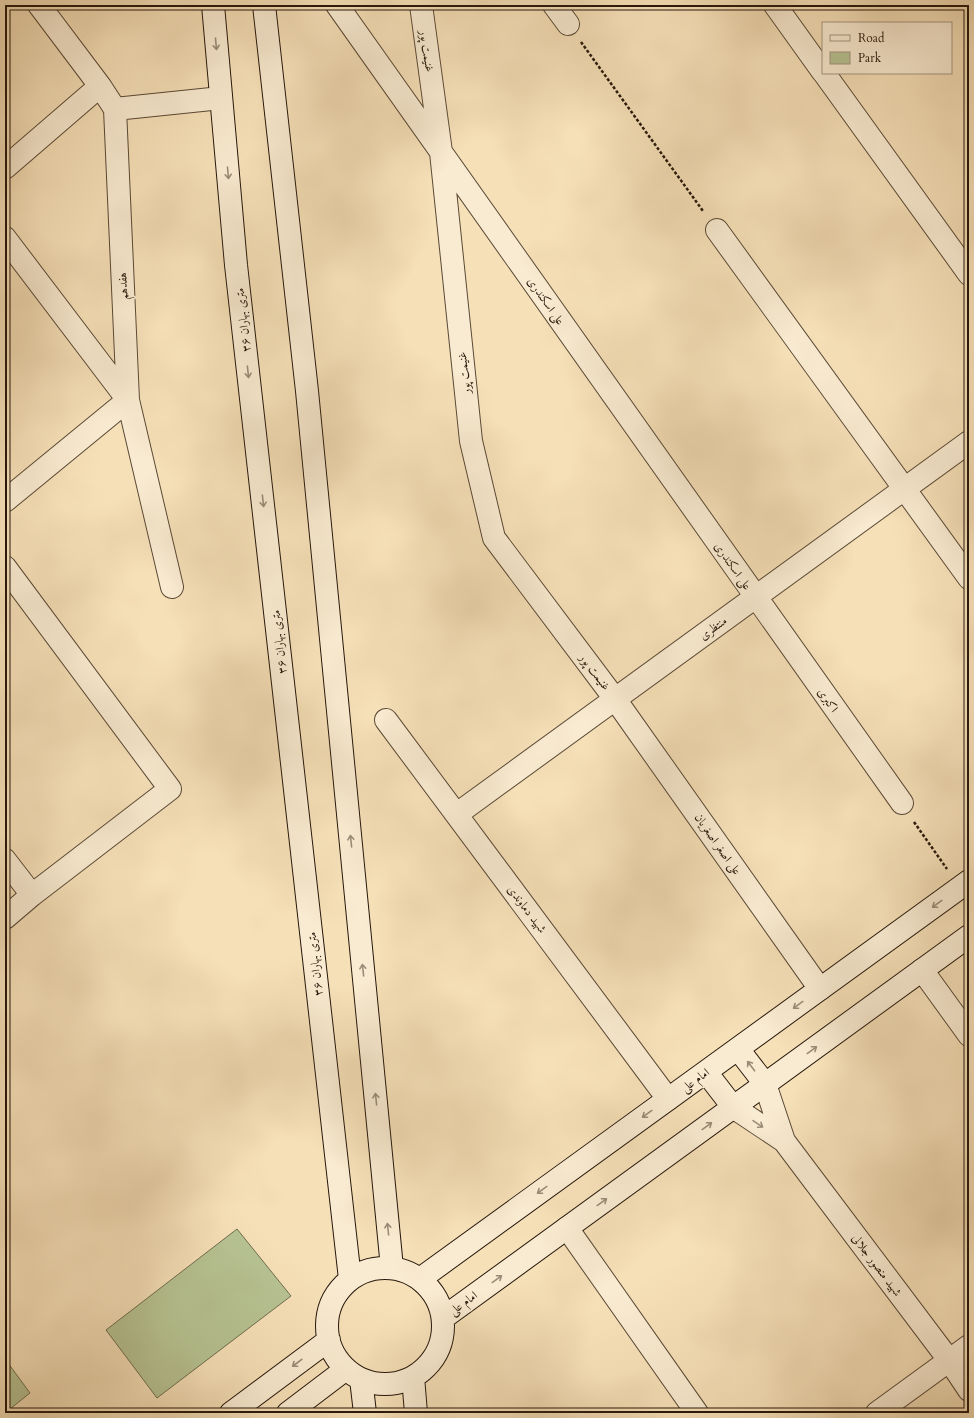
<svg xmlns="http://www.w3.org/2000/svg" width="974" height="1418" font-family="Cardo,Amiri,serif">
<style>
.green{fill:#b7c393;stroke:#6e6d4f}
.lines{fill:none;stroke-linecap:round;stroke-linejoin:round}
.street-casing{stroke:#5a4936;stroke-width:24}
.secondary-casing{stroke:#26170b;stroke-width:24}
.path{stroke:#26170b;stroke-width:2.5;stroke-dasharray:3 2;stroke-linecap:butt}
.street{stroke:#f9ebd1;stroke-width:22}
.secondary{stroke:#f9ebd1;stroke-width:22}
.oneway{stroke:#9a8c78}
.labels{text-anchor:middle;stroke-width:3;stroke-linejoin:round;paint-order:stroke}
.street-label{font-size:12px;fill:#26170b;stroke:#f9ebd1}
</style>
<rect width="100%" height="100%" fill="#f6e0b8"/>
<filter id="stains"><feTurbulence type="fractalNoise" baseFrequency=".005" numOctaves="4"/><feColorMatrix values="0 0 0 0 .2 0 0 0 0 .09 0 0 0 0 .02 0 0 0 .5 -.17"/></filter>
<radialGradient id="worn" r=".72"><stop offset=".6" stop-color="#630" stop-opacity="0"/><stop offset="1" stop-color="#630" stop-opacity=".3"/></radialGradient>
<!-- green -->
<path class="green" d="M237,1229L291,1296L157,1398L106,1330Z
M5,1359L30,1393L5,1413Z"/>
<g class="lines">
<!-- street casing -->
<g class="street-casing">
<path id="street" d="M39,5L100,86L115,109L128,400L172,587
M337,5L902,803
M421,5L441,152L471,441L494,538L615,699L820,989
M554,5L568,24
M775,5L823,72
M824,73L969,274
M115,109L221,98
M5,168L100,86
M717,230L969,578
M5,238L128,400L5,501
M5,567L170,789L32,895L5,918
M386,720L668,1099
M457,814L969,442
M5,860L32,895
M922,970L969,1035
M765,1084L784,1141L949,1360L969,1390
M733,1107L784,1141
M567,1228L697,1413
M877,1413L969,1346"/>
</g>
<!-- secondary casing -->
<g class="secondary-casing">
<path id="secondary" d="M213,5L236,265L350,1279
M264,5L307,391L392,1268
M738,1049L765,1084
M706,1072L733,1107
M327 1326a58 58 0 1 1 116 0a58 58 0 1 1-116 0Z
M420,1279L969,881
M443,1318L969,936
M413,1377L416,1413
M361,1379L365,1413
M231,1413L329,1340
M288,1413L346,1369"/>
</g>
<!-- path -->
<path class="path" d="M581,42L703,211
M914,822L947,869"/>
<!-- street -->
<use href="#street" class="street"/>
<!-- secondary -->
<use href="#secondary" class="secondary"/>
</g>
<!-- one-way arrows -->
<defs><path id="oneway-shaft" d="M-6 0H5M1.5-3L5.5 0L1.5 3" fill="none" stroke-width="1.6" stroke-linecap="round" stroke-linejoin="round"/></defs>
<g class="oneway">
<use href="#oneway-shaft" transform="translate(216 44) rotate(85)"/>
<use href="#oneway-shaft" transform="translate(228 173) rotate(85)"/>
<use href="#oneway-shaft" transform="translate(248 372) rotate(84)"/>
<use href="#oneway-shaft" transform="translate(263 501) rotate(84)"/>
<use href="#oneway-shaft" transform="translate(351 841) rotate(-96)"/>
<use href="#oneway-shaft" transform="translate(937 904) rotate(144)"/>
<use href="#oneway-shaft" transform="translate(363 970) rotate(-96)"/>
<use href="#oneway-shaft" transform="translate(798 1005) rotate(144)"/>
<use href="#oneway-shaft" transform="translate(812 1050) rotate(-36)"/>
<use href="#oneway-shaft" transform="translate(751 1066) rotate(-127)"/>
<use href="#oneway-shaft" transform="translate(376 1099) rotate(-96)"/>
<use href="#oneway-shaft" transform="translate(647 1114) rotate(144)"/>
<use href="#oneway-shaft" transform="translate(758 1124) rotate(34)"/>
<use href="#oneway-shaft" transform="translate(707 1126) rotate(-36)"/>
<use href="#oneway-shaft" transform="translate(542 1190) rotate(144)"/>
<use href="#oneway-shaft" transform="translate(602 1202) rotate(-36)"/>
<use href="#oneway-shaft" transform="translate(388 1229) rotate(-96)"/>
<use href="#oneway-shaft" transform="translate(497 1279) rotate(-36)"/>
<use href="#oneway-shaft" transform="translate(297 1363) rotate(143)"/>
</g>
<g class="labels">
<!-- street labels -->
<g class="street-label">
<text transform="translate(427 51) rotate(82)" y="4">غنیمت پور</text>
<text transform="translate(123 286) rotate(-93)" y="4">هفدهم</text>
<text transform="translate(546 301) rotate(55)" y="4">علی اسکندری</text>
<text transform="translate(243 320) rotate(-96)" y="4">۳۶ متری بهاران</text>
<text transform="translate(464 373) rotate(-96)" y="4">غنیمت پور</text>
<text transform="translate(733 566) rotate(55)" y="4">علی اسکندری</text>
<text transform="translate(713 628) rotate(-36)" y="4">منتظری</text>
<text transform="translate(279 642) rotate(-96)" y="4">۳۶ متری بهاران</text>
<text transform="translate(595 672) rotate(53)" y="4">غنیمت پور</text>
<text transform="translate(828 700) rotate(55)" y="4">اکبری</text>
<text transform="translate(718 844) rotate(55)" y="4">علی اصغر اصغریان</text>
<text transform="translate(527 909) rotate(53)" y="4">شهید دماوندی</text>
<text transform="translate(315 964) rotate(-96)" y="4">۳۶ متری بهاران</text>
<text transform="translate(695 1080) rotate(-36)" y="4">امام علی</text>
<text transform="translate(877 1265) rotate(53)" y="4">شهید منصور جلالی</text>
<text transform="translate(463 1303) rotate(-36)" y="4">امام علی</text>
</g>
</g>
<!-- margin -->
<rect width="974" height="1418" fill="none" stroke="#f6e0b8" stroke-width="20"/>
<rect x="6" y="6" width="962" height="1406" fill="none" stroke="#26170b" stroke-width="2"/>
<rect x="10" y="10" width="954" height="1398" fill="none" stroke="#26170b"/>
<!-- legend -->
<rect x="822" y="22" width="130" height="52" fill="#f9ebd1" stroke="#a59682"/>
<rect x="830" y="35" width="20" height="6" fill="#f9ebd1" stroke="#a59682"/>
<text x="858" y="42" font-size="12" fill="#26170b">Road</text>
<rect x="830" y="52" width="20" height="12" fill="#b7c393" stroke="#a59682"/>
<text x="858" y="62" font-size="12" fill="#26170b">Park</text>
<rect width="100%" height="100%" filter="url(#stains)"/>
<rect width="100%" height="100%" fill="url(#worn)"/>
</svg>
